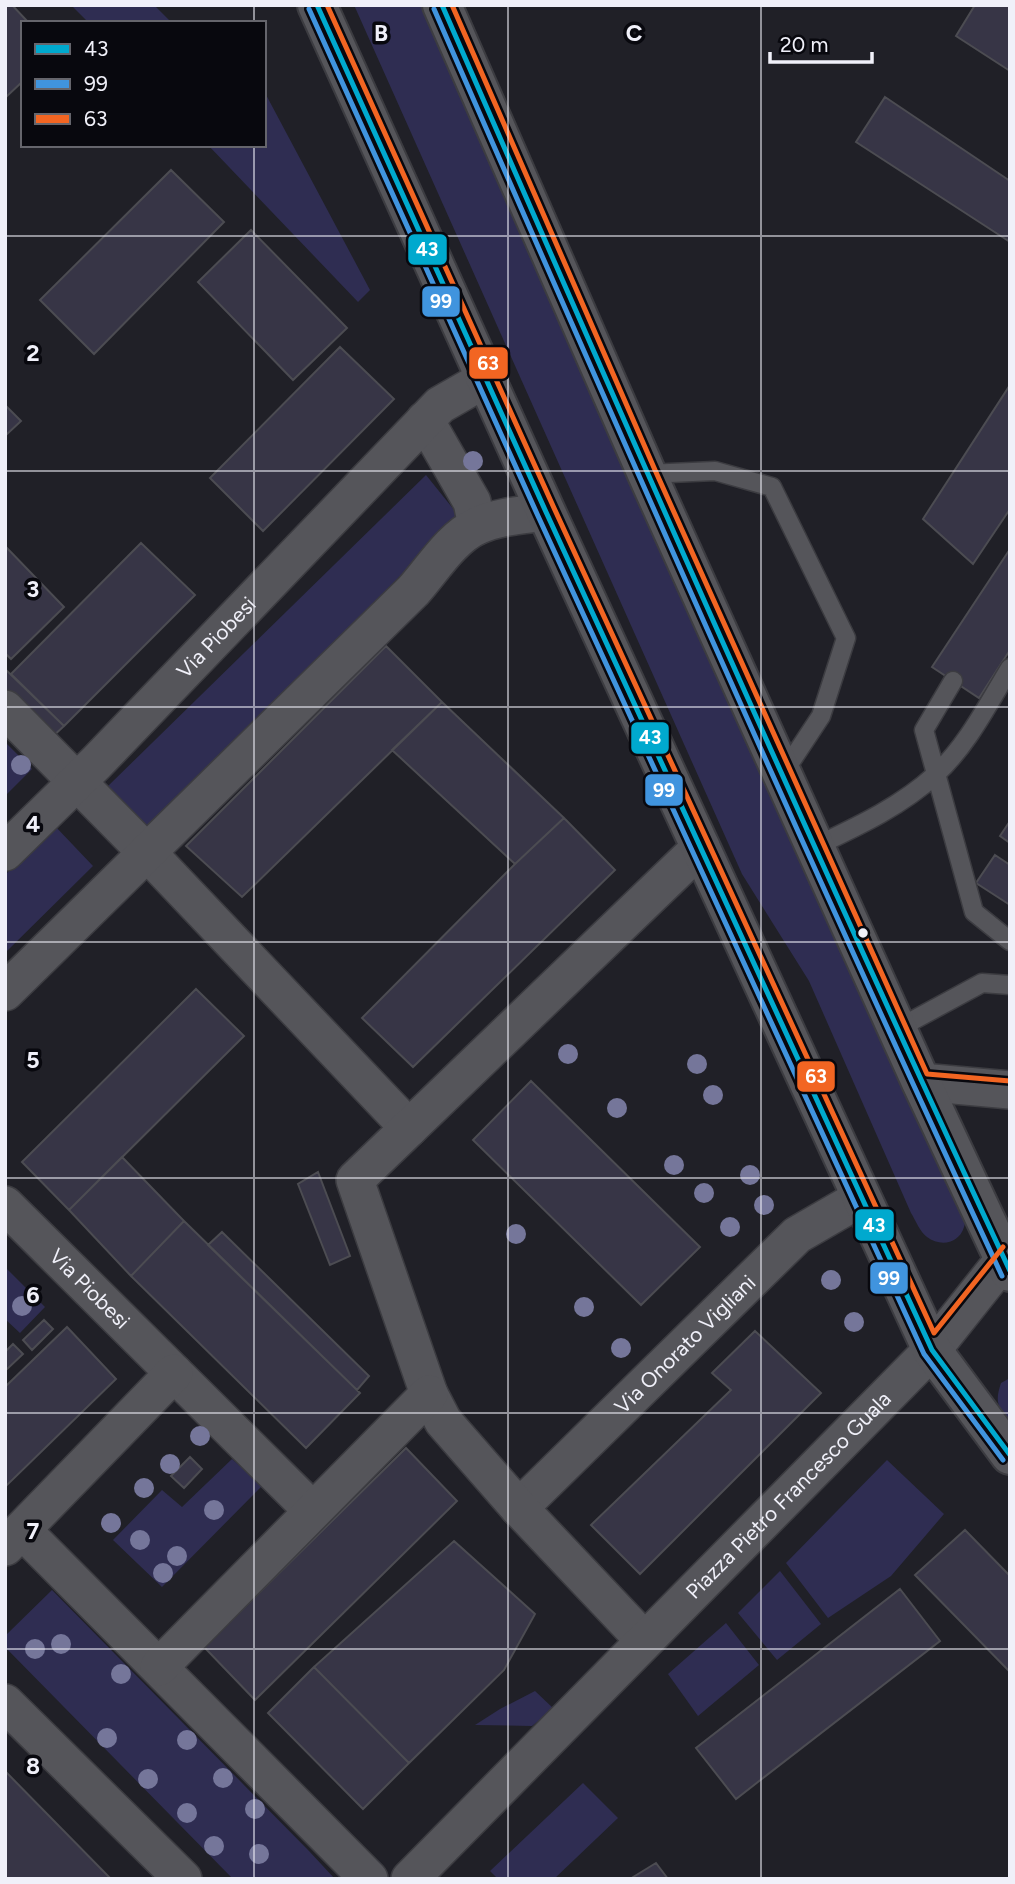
<svg xmlns="http://www.w3.org/2000/svg" width="1015" height="1884" font-family="Figtree,sans-serif">
<style>
.green{fill:#2f2d52}
.building{fill:#373546;stroke:#4c4c52;stroke-width:2}
.lines{fill:none;stroke-linecap:round;stroke-linejoin:round}
.service-casing{stroke:#3c3c41;stroke-width:21}
.minor-casing{stroke:#3c3c41;stroke-width:40}
.secondary-casing{stroke:#3c3c41;stroke-width:42}
.service{stroke:#55555a;stroke-width:18}
.minor{stroke:#55555a;stroke-width:37}
.secondary{stroke:#55555a;stroke-width:38}
.bus-1-casing{stroke:#08080e;stroke-width:10}
.bus-2-casing{stroke:#08080e;stroke-width:10}
.bus-3-casing{stroke:#08080e;stroke-width:10}
.bus-1{stroke:#00a9ce;stroke-width:5}
.bus-2{stroke:#4094de;stroke-width:5}
.bus-3{stroke:#f26522;stroke-width:5}
.tree{fill:#75769a}
.grid{fill:none;stroke:#f0f0f9;stroke-width:2;stroke-opacity:0.55}
.bus-dot{fill:#f0f0f9;stroke:#08080e;stroke-width:2.5}
.labels{text-anchor:middle;stroke-width:7;stroke-linejoin:round;paint-order:stroke}
.street-label{font-size:21px;fill:#f0f0f9;stroke:#08080e}
.grid-label{font-size:23px;text-anchor:middle;font-weight:bold;fill:#f0f0f9;stroke:#08080e;stroke-width:7;stroke-linejoin:round;paint-order:stroke}
.line-badge{stroke:#08080e;stroke-width:2.5}
.badge-label{font-size:19px;text-anchor:middle;font-weight:bold;fill:#fff}
</style>
<rect width="100%" height="100%" fill="#202027"/>
<!-- green -->
<path class="green" d="M71,5H154L172,23H89Z
M354,5H427L965,1210C965,1215 966,1222 964,1227C959,1244 940,1247 927,1237C920,1232 916,1221 911,1213L809,981L742,874Z
M264,91L370,290L358,302L208,145H264Z
M426,475L459,516L149,831L107,787Z
M5,742L32,769L5,796Z
M54,825L93,866L5,953V875Z
M5,1267L45,1307L20,1333L5,1319Z
M1010,1378V1421C997,1407 995,1401 1001,1383Z
M232,1459L262,1486L162,1587L113,1540L162,1490L182,1507Z
M887,1460L944,1514L891,1576L828,1618L786,1563Z
M780,1571L821,1624L777,1660L738,1613Z
M52,1590L309,1851L335,1879H233L5,1647V1636Z
M726,1623L759,1665L698,1716L668,1674Z
M535,1691L554,1709L532,1726L475,1725L500,1709Z
M583,1783L618,1818L554,1879H498L490,1871Z"/>
<!-- building -->
<path class="building" d="M5,5H12L29,23H23V81L5,98Z
M975,5H1010V71L956,36Z
M885,97L1010,181V242L856,142Z
M171,170L224,222L94,354L40,300Z
M251,230L347,328L293,380L198,282Z
M340,347L394,399L263,531L210,478Z
M1010,385V509L973,564L923,519Z
M5,405L21,421L5,436Z
M141,543L195,595L64,726L11,674Z
M5,546L64,607L11,659L5,653Z
M1010,549V650L979,698L932,667Z
M386,646L442,702L242,897L186,846Z
M5,669L64,726L51,738L5,691Z
M442,702L564,818L515,864L392,750Z
M564,818L615,870L413,1067L362,1018L515,864Z
M1010,821V843L1000,836Z
M995,855L1010,865V905L976,883Z
M196,989L244,1036L69,1210L22,1162Z
M531,1081L700,1247L641,1305L473,1140Z
M122,1157L184,1221L131,1276L69,1210Z
M318,1172L350,1256L330,1265L298,1184Z
M184,1221L360,1393L306,1448L131,1276Z
M222,1232L369,1376L357,1390L208,1245Z
M44,1320L53,1329L32,1350L23,1340Z
M67,1327L116,1379L5,1487V1387Z
M755,1331L821,1393L640,1574L591,1525L731,1390L712,1373Z
M13,1344L23,1354L5,1371V1352Z
M406,1448L457,1501L255,1700L204,1647Z
M190,1457L202,1469L184,1488L171,1476Z
M965,1530L1010,1576V1672L915,1575Z
M454,1541L535,1614L504,1670L409,1763L314,1667Z
M900,1589L940,1641L736,1799L696,1748Z
M314,1667L409,1763L363,1809L268,1713Z
M5,1771L111,1879H5Z
M656,1863L668,1879H630Z"/>
<g class="lines">
<!-- service casing -->
<g class="service-casing">
<path id="service" d="M647,474L715,471L772,487L846,638L821,716L782,775
M953,681L924,730L974,912L1010,941
M814,847C856,827 900,807 935,775C967,746 988,704 1010,668
M897,1029L982,983L1010,985"/>
</g>
<!-- minor casing -->
<g class="minor-casing">
<g id="minor">
<path d="M425,420L472,502L477,526"/>
<path d="M5,709L160,866L409,1128"/>
<path id="s1" d="M5,852L96,763L440,405L487,378"/>
<path d="M5,992L413,591C432,570 451,538 477,526C499,516 523,515 546,512"/>
<path d="M921,1082L1010,1090"/>
<path id="s2" d="M5,1205L312,1510"/>
<path id="s3" d="M519,1508L797,1235L861,1198"/>
<path d="M22,1530L369,1879"/>
<path d="M5,1547L174,1373"/>
<path d="M644,1640L519,1508L443,1421L429,1394L355,1180L701,847"/>
<path d="M159,1667L429,1394"/>
<path d="M5,1703L183,1879"/>
<path id="s4" d="M410,1879L932,1350L1010,1252"/>
</g>
</g>
<!-- secondary casing -->
<g class="secondary-casing">
<path id="secondary" d="M317,5L546,512L932,1350L1010,1455
M442,5L647,474L921,1082L1010,1272"/>
</g>
<!-- service -->
<use href="#service" class="service"/>
<!-- minor -->
<use href="#minor" class="minor"/>
<!-- secondary -->
<use href="#secondary" class="secondary"/>
<!-- bus-1 casing -->
<g class="bus-1-casing">
<path id="bus-1" d="M317,5L546,512L932,1350L1010,1455
M442,5C627,429 814,853 1010,1271"/>
</g>
<!-- bus-2 casing -->
<g class="bus-2-casing">
<path id="bus-2" d="M309,9L538,516L924,1354L1003,1460
M434,9C619,433 806,856 1002,1276"/>
</g>
<!-- bus-3 casing -->
<g class="bus-3-casing">
<path id="bus-3" d="M327,5L554,508L934,1333L1003,1247
M452,5L655,470L927,1074L1010,1081"/>
</g>
<!-- bus-1 -->
<use href="#bus-1" class="bus-1"/>
<!-- bus-2 -->
<use href="#bus-2" class="bus-2"/>
<!-- bus-3 -->
<use href="#bus-3" class="bus-3"/>
</g>
<!-- trees -->
<g class="tree">
<circle cx="473" cy="461" r="10"/>
<circle cx="21" cy="765" r="10"/>
<circle cx="568" cy="1054" r="10"/>
<circle cx="697" cy="1064" r="10"/>
<circle cx="713" cy="1095" r="10"/>
<circle cx="617" cy="1108" r="10"/>
<circle cx="674" cy="1165" r="10"/>
<circle cx="750" cy="1175" r="10"/>
<circle cx="704" cy="1193" r="10"/>
<circle cx="764" cy="1205" r="10"/>
<circle cx="730" cy="1227" r="10"/>
<circle cx="516" cy="1234" r="10"/>
<circle cx="831" cy="1280" r="10"/>
<circle cx="22" cy="1306" r="10"/>
<circle cx="584" cy="1307" r="10"/>
<circle cx="854" cy="1322" r="10"/>
<circle cx="621" cy="1348" r="10"/>
<circle cx="200" cy="1436" r="10"/>
<circle cx="170" cy="1464" r="10"/>
<circle cx="144" cy="1488" r="10"/>
<circle cx="214" cy="1510" r="10"/>
<circle cx="111" cy="1523" r="10"/>
<circle cx="140" cy="1540" r="10"/>
<circle cx="177" cy="1556" r="10"/>
<circle cx="163" cy="1573" r="10"/>
<circle cx="61" cy="1644" r="10"/>
<circle cx="35" cy="1649" r="10"/>
<circle cx="121" cy="1674" r="10"/>
<circle cx="107" cy="1738" r="10"/>
<circle cx="187" cy="1740" r="10"/>
<circle cx="223" cy="1778" r="10"/>
<circle cx="148" cy="1779" r="10"/>
<circle cx="255" cy="1809" r="10"/>
<circle cx="187" cy="1813" r="10"/>
<circle cx="214" cy="1846" r="10"/>
<circle cx="259" cy="1854" r="10"/>
</g>
<!-- grid -->
<path class="grid" d="M254,5V23M508,5V1879M761,5V1879M254,145V1879M5,236H1010M5,471H1010M5,707H1010M5,942H1010M5,1178H1010M5,1413H1010M5,1649H1010"/>
<!-- markers -->
<circle class="bus-dot" cx="863" cy="933" r="6"/>
<g class="labels">
<!-- street labels -->
<g class="street-label">
<text dy="7" stroke="none"><textPath href="#s1" startOffset="301">Via Piobesi</textPath></text>
<text dy="7" stroke="none"><textPath href="#s2" startOffset="119">Via Piobesi</textPath></text>
<text dy="7" stroke="none"><textPath href="#s3" startOffset="233">Via Onorato Vigliani</textPath></text>
<text dy="7" stroke="none"><textPath href="#s4" startOffset="539">Piazza Pietro Francesco Guala</textPath></text>
</g>
</g>
<g class="grid-label">
<text x="381" y="41">B</text>
<text x="634" y="41">C</text>
<text x="33" y="361">2</text>
<text x="33" y="597">3</text>
<text x="33" y="832">4</text>
<text x="33" y="1068">5</text>
<text x="33" y="1303">6</text>
<text x="33" y="1539">7</text>
<text x="33" y="1774">8</text>
</g>
<g class="line-badge">
<rect x="407" y="233" width="41" height="33" rx="7" fill="#00a9ce"/>
<rect x="421" y="285" width="40" height="33" rx="7" fill="#4094de"/>
<rect x="468" y="346" width="41" height="34" rx="7" fill="#f26522"/>
<rect x="630" y="721" width="40" height="34" rx="7" fill="#00a9ce"/>
<rect x="644" y="773" width="40" height="34" rx="7" fill="#4094de"/>
<rect x="796" y="1060" width="40" height="33" rx="7" fill="#f26522"/>
<rect x="854" y="1208" width="41" height="34" rx="7" fill="#00a9ce"/>
<rect x="869" y="1261" width="40" height="34" rx="7" fill="#4094de"/>
</g>
<g class="badge-label">
<text x="427" y="256">43</text>
<text x="441" y="308">99</text>
<text x="488" y="370">63</text>
<text x="650" y="744">43</text>
<text x="664" y="797">99</text>
<text x="816" y="1083">63</text>
<text x="874" y="1232">43</text>
<text x="889" y="1285">99</text>
</g>
<!-- border -->
<rect width="1015" height="1884" fill="none" stroke="#f0f0f9" stroke-width="14"/>
<!-- legend -->
<rect x="21" y="21" width="245" height="126" fill="#08080e" stroke="#65656c" stroke-width="2"/>
<rect x="35" y="44" width="35" height="10" fill="#00a9ce" stroke="#65656c" stroke-width="2"/>
<text x="84" y="56" font-size="21" fill="#f0f0f9">43</text>
<rect x="35" y="79" width="35" height="10" fill="#4094de" stroke="#65656c" stroke-width="2"/>
<text x="84" y="91" font-size="21" fill="#f0f0f9">99</text>
<rect x="35" y="114" width="35" height="10" fill="#f26522" stroke="#65656c" stroke-width="2"/>
<text x="84" y="126" font-size="21" fill="#f0f0f9">63</text>
<!-- scale -->
<path d="M770 52v10h102v-10" fill="none" stroke="#f0f0f9" stroke-width="3.5"/>
<text x="780" y="52" font-size="21" fill="#f0f0f9" stroke="#08080e" stroke-width="5" paint-order="stroke">20 m</text>
</svg>
